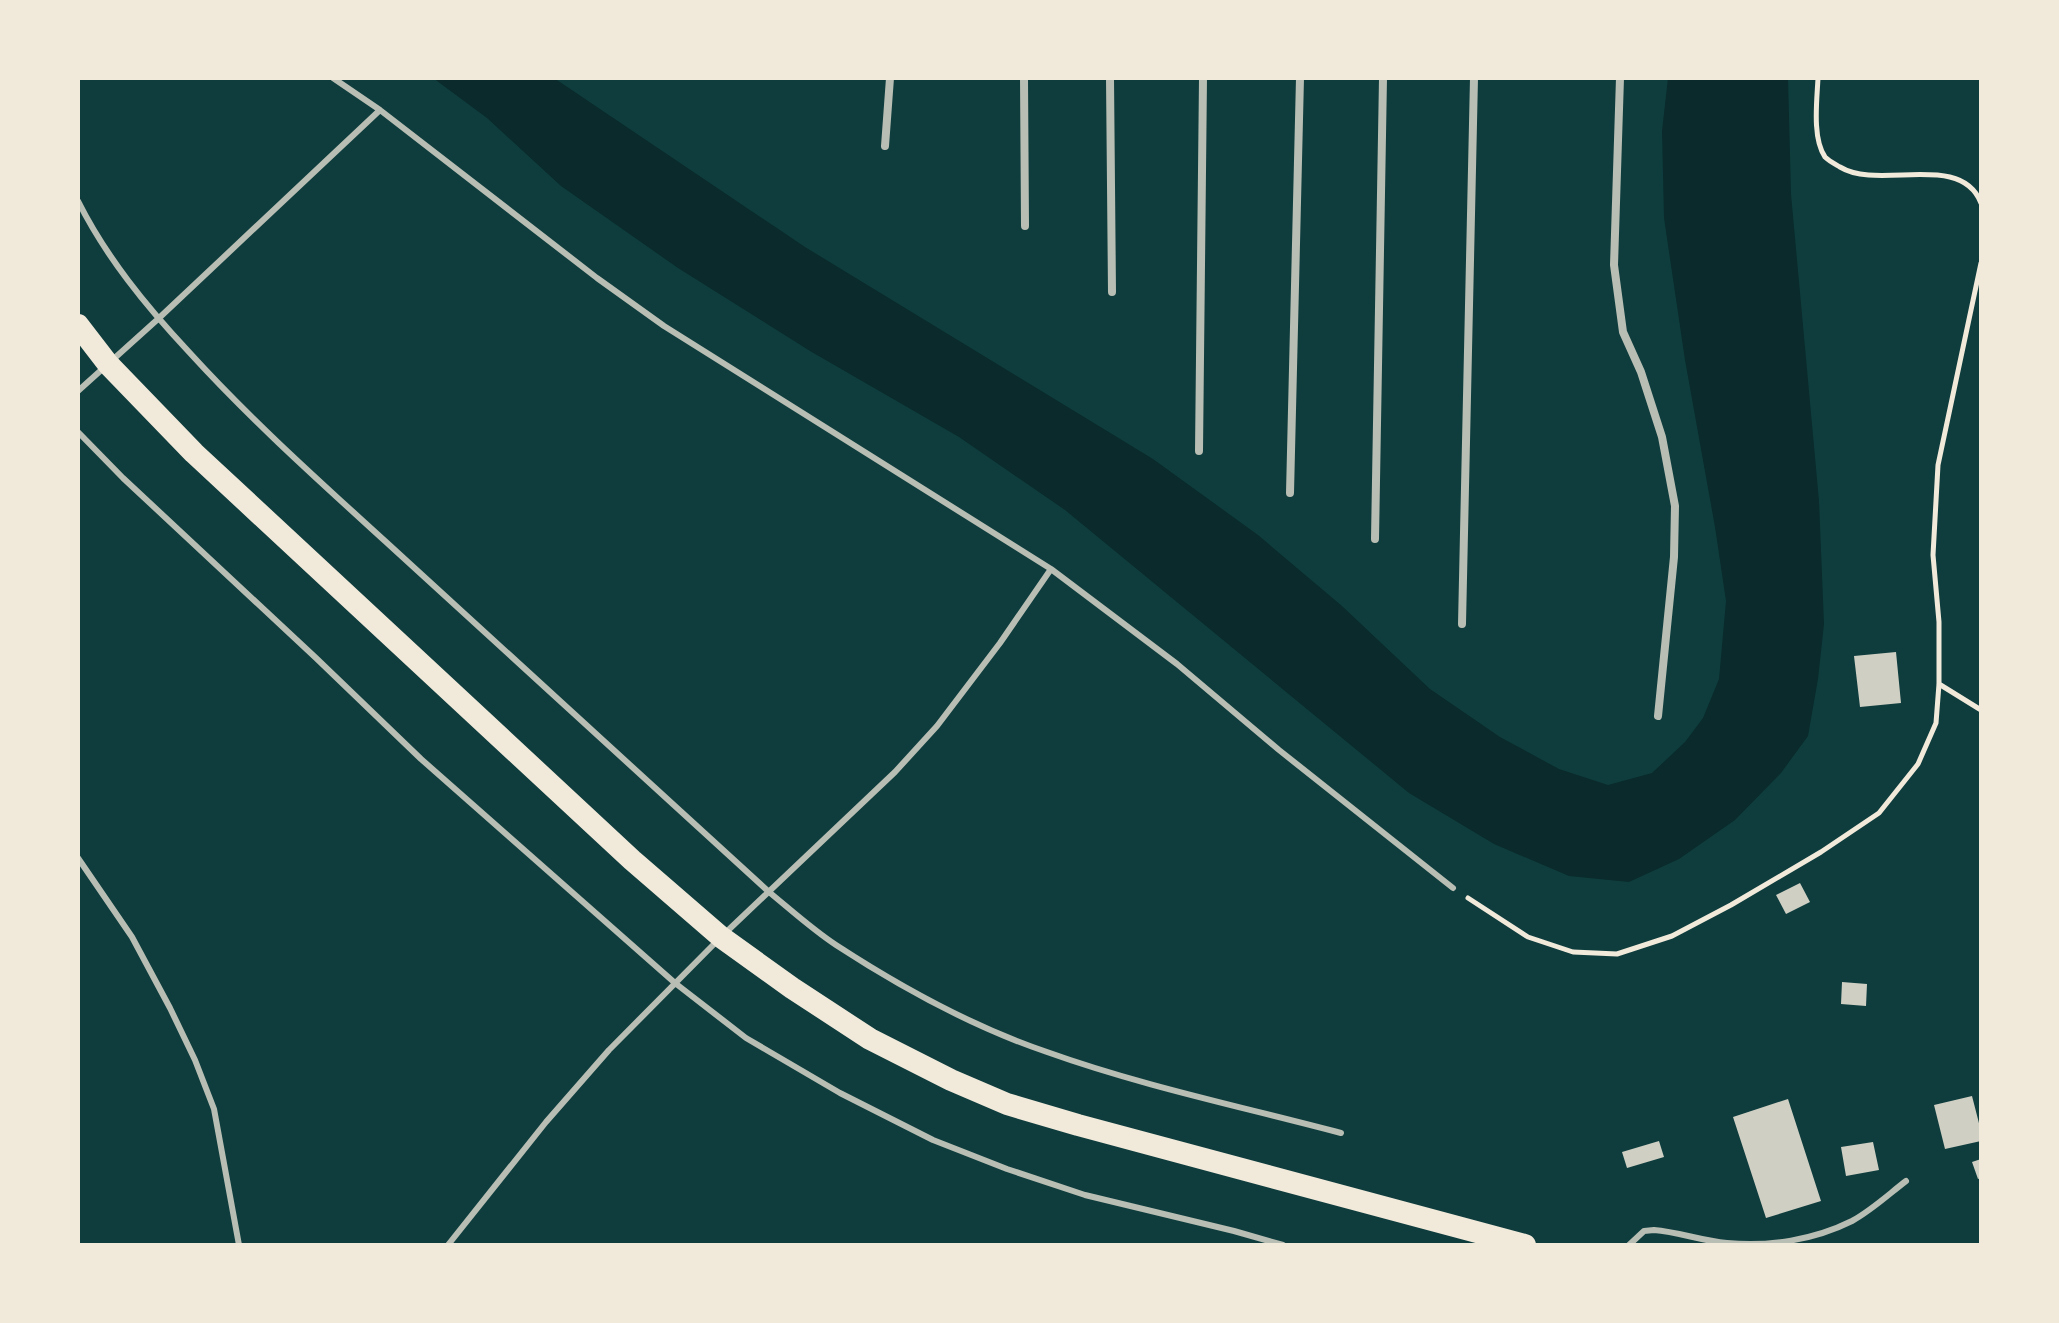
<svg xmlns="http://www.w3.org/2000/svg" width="2059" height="1323" font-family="Barlow,sans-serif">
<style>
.water{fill:#0a2a2b}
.building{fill:#cfcfc3}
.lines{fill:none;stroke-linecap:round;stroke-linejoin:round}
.path{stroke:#f1e9da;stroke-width:5}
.service{stroke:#b8beb3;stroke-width:6}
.minor{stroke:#b8beb3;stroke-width:8}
.trunk{stroke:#f1e9da;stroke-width:22}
</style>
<rect width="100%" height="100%" fill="#0f3d3e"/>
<!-- water -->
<path class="water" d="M433,78H554L805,247L1153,459L1258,535L1342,606L1430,689L1500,737L1559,769L1608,785L1652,773L1685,742L1703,718L1719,679L1726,601L1715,527L1685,360L1664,218L1662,131L1668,78H1788L1791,194L1819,501L1824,624L1818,679L1808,736L1781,773L1735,820L1679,859L1629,882L1569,876L1494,844L1409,793L1065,510L959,437L810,351L678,268L561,186L487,118Z"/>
<!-- building -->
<path class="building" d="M1896,652L1901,703L1860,707L1854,656Z
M1800,883L1810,902L1786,914L1776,895Z
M1842,982L1867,984L1866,1006L1841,1004Z
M1972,1096L1981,1131V1141L1945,1149L1934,1105Z
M1788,1099L1821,1201L1766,1218L1733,1117Z
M1659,1141L1664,1157L1627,1168L1622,1152Z
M1873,1142L1879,1170L1846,1176L1841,1147Z
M1981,1159V1178L1978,1179L1972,1162Z"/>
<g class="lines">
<!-- path -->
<path class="path" d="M1818,78C1817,100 1812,138 1825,157C1829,161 1835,164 1840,167C1879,191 1961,151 1981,203
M1939,684L1981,710
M1468,898L1528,937L1573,952L1617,954L1672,936L1731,905L1821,852L1879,813L1918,764L1936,723L1939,684V622L1933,555L1938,465L1981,263"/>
<!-- service -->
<path class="service" d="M333,78L380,110L597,278L664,326L1051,569L1177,664L1279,750L1453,888
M78,201C106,257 146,306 189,352C250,419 318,480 385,541C513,658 641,775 769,892C791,910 813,930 836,945C902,988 973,1027 1047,1052C1142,1086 1243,1107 1341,1133
M78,391L158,319L380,110
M78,432L123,478L316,658L421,759L675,983L746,1038L840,1093L933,1140L1007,1169L1085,1195L1234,1231L1283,1245
M78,858L132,937L170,1008L195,1060L214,1109L239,1245
M448,1245L546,1122L609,1050L721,937L895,772L937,726L1000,643L1051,569
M1629,1245L1644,1231L1654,1230C1679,1232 1702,1241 1727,1243C1769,1247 1814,1240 1852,1221C1872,1210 1889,1194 1906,1181"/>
<!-- minor -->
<path class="minor" d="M1024,78L1025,226
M1110,78L1112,292
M1620,78L1614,265L1623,332L1641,372L1662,437L1675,506L1674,557L1658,716
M885,146L890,78
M1199,451L1203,78
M1290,493L1300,78
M1375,539L1383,78
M1462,624L1474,78"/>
<!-- trunk -->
<path class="trunk" d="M78,325L108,364L194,453L632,860L721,937L792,988L870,1039L951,1080L1007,1104L1078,1125L1525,1245"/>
</g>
<!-- border -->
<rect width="2059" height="1323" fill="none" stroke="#f1e9da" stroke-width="160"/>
</svg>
